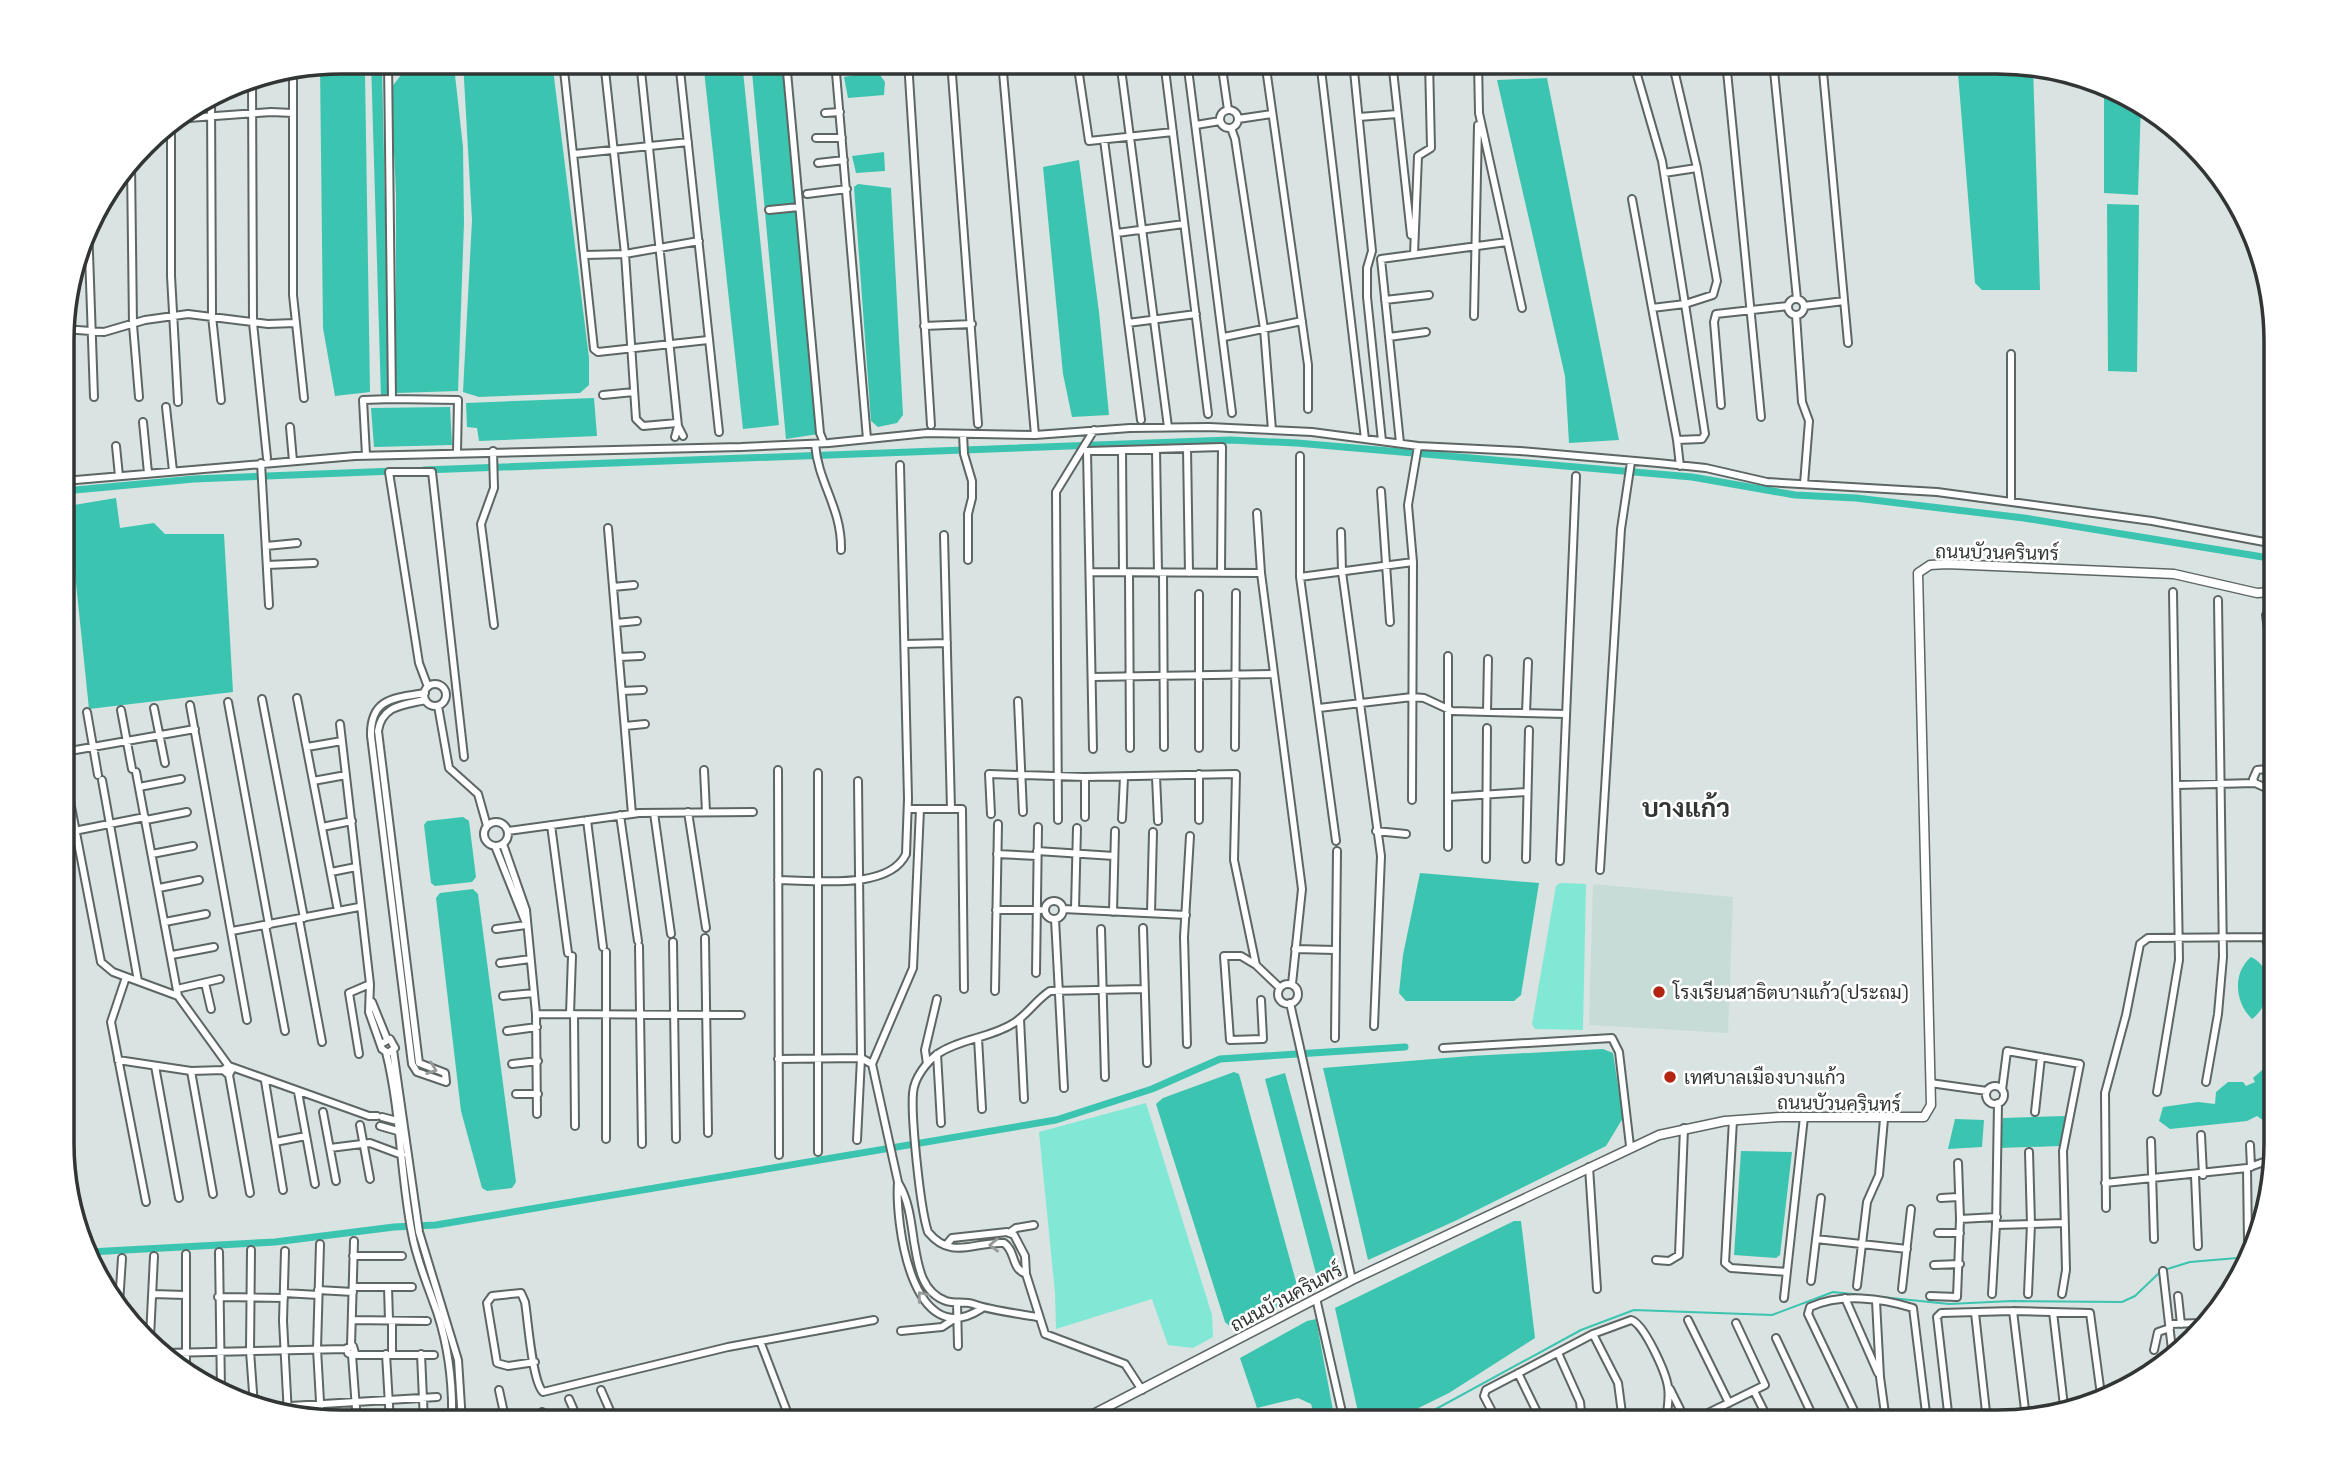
<svg xmlns="http://www.w3.org/2000/svg" width="2337" height="1483" font-family="'Space Grotesk',Sarabun,sans-serif">
<style>
.built{fill:#c8dcd7}
.green{fill:#82e8d6}
.water{fill:#3bc4b0}
.lines{fill:none;stroke-linecap:round;stroke-linejoin:round}
.stream{stroke:#3bc4b0;stroke-width:2}
.canal{stroke:#3bc4b0;stroke-width:7}
.minor-casing{stroke:#5d6664;stroke-width:10}
.tertiary-casing{stroke:#5d6664;stroke-width:11}
.minor{stroke:#fff;stroke-width:6}
.tertiary{stroke:#fff;stroke-width:8}
.oneway{stroke:#989a9a}
.poi-dot{fill:#b32512;stroke:#fff;stroke-width:2.5}
.labels{text-anchor:middle;stroke-width:5;stroke-linejoin:round;paint-order:stroke}
.street-label{font-size:19px;fill:#313534;stroke:#fff}
.poi-label{font-size:19px;fill:#313534;stroke:#fff;text-anchor:start}
.district-label{font-size:26px;font-weight:bold;fill:#313534;stroke:#fff}
.rim{fill:none;stroke:#313534;stroke-width:3.5}
</style>
<rect width="100%" height="100%" fill="#d9e3e1"/>
<!-- built -->
<path class="built" d="M1593,884L1733,897L1728,1033L1589,1025Z"/>
<!-- green -->
<path class="green" d="M1560,883L1586,884L1583,1030L1535,1029L1532,1024L1556,886Z
M1146,1103L1212,1315L1213,1337L1193,1348L1168,1345L1152,1299L1056,1329L1055,1293L1039,1132Z"/>
<!-- water -->
<path class="water" d="M341,61H363L365,73L370,392L335,396L323,328L320,65Z
M371,61H380L382,65L389,393L381,397Z
M463,61H552L589,358V385L580,393L479,397L463,392L472,220Z
M703,61H742L779,425L743,429Z
M751,61H783L818,434L786,439Z
M1957,61H1997L2033,66L2040,290H1982L1975,283Z
M401,75H455L463,147L464,223L458,391L396,393V194L391,88Z
M855,75H880L885,82L884,95L848,98L844,77Z
M1547,78L1619,440L1569,443L1565,376L1497,80Z
M2104,87L2141,103L2138,195L2104,193Z
M884,152L885,171L856,173L852,156Z
M1079,160L1099,312L1109,415L1072,417L1063,374L1043,167Z
M858,184L891,188L903,415L897,423L878,427L871,421L854,187Z
M2107,204L2139,205L2137,372L2108,371Z
M594,398L597,436L479,441L477,428L467,427L466,403Z
M450,407L452,445L374,447L371,408Z
M116,498L120,528L154,523L165,534H224L233,692L89,709L68,506Z
M463,817L469,821L476,877L472,882L435,886L431,883L424,825L427,821Z
M1420,873L1539,883L1521,995L1514,1001H1406L1399,993L1403,955Z
M473,889L478,894L516,1182L512,1188L487,1191L482,1188L461,1111L436,898L440,893Z
M2251,957C2276,968 2271,1006 2252,1019C2235,1003 2232,973 2251,957Z
M1603,1049L1613,1053L1623,1118L1606,1146L1455,1221L1368,1260L1323,1068L1470,1056Z
M2268,1065L2269,1099L2275,1102V1121L2267,1123L2257,1116L2247,1121L2170,1129L2159,1121L2163,1107L2198,1102L2215,1104L2216,1092L2228,1082H2243L2246,1086L2255,1082L2253,1078Z
M1234,1072L1239,1074L1298,1289L1279,1307L1236,1332L1225,1322L1156,1104L1163,1098Z
M1285,1073L1340,1275L1319,1285L1265,1079Z
M2065,1116L2060,1146L1999,1148L2003,1118Z
M1955,1119L1984,1120L1982,1147L1948,1149Z
M1741,1151L1792,1152L1780,1255L1776,1258L1734,1255Z
M1514,1221H1521L1535,1338L1449,1393L1392,1421H1360L1335,1308Z
M1316,1319L1335,1421H1316L1311,1404L1298,1398L1257,1408L1240,1358L1307,1321Z"/>
<g class="lines">
<!-- stream -->
<path class="stream" d="M2164,1270L2190,1262L2249,1257
M1414,1421L1581,1330L1634,1310L1772,1315L1833,1292L1949,1304L2012,1301L2122,1302L2135,1296L2159,1273"/>
<!-- canal -->
<path class="canal" d="M424,470L1230,440L1297,443L1692,477L1795,495L1856,498L2024,518L2275,559
M64,491L194,479L395,471
M89,1252L275,1242L394,1227L436,1225L1056,1120L1152,1089L1220,1059L1405,1047"/>
<!-- minor casing -->
<g class="minor-casing">
<path id="minor" d="M563,61L594,349L598,352L708,340
M604,61L625,254L636,419L643,426L677,423
M640,61L678,426L675,437
M679,61L719,432
M786,61L820,433L824,443
M835,61L867,439
M908,61L931,425
M951,61L978,424
M1002,61L1035,435
M1077,61L1089,141L1173,132
M1120,61L1168,427
M1164,61L1208,414
M1187,61L1232,413
M1221,61L1228,110
M1265,61L1308,365V409
M1320,61L1365,439
M1353,61L1372,251L1367,268V297L1382,441
M1392,61L1411,235
M1478,61L1479,113L1522,308
M1672,61L1697,168L1717,281L1713,295L1685,304L1705,434L1702,439L1677,440L1680,466
M1726,61L1761,417
M1773,61L1797,299
M1822,61L1848,343
M1077,63L1094,61
M293,71V295L304,398
M252,79L253,323L267,458
M211,96L212,316L221,400
M1220 119a9 9 0 1 1 18 0a9 9 0 1 1-18 0Z
M825,113L840,112
M1359,117L1397,114
M175,119L271,112L293,113
M1238,119L1272,114
M171,122V276L178,402
M1196,125L1220,121
M1231,128L1235,139L1264,329L1272,430
M816,138H842
M1104,140L1141,420
M574,154L688,142
M818,163L844,160
M131,164L133,325L139,397
M1664,173L1697,168
M807,194L847,189
M1632,199L1652,308L1685,304L1662,161L1633,61
M769,210L799,207
M88,224L94,397
M1117,233L1184,224
M1414,254L1418,156L1431,148L1429,61
M585,255L625,254L699,241
M1788 307a8 8 0 1 1 16 0a8 8 0 1 1-16 0Z
M1385,300L1429,295
M1804,306L1844,301
M1652,308L1677,440
M1796,315L1802,402L1809,421L1804,484
M1474,316L1478,125
M1128,323L1196,314
M924,326L972,324
M64,329L104,332L145,320L188,314L268,324L295,323
M1224,337L1302,321
M1389,337L1426,332
M603,395L634,392
M392,399L458,400L457,452
M1721,405L1714,322L1716,314L1788,306
M166,407L173,471
M143,422L148,473
M678,426L683,436
M290,427L293,461
M963,434L964,454L972,481V498L968,514V560
M1400,443L1381,259L1507,242
M815,444C818,483 842,508 841,550
M116,446L119,476
M1187,448L1189,573
M1156,449L1158,573
M1122,450L1123,572
M493,451L494,488L481,524L494,625
M366,455L363,400L392,399L388,61
M1300,456V577L1336,841
M261,463L269,605
M64,481L355,456L741,447L829,443L927,433L1035,435L1130,428L1209,427L1312,432L1418,446L1520,451L1658,463L1706,468L1767,482L1937,492L2152,521L2275,544
M1381,491L1390,622
M2011,502V354
M1257,513L1261,573L1302,889L1292,984
M608,528L632,814
M1341,532L1342,572L1381,856L1374,1026
M944,535L951,809H962L964,989
M266,546L297,543
M267,565L314,563
M1090,572L1261,573
M1129,573L1130,748
M1163,573L1164,747
M1300,577L1413,562
M613,587L634,585
M2266,615L2275,683
M616,623L637,621
M905,644L947,643
M619,657L641,656
M1092,677L1274,674
M424 695a11 11 0 1 1 22 0a11 11 0 1 1-22 0Z
M428,687L419,663L389,472H432L464,757
M622,691L643,690
M425,693C394,698 370,698 371,736L412,1064L417,1072L446,1082L445,1073L419,1063L378,731C382,705 404,705 425,700
M297,698L338,911
M262,699L304,918
M1018,701L1023,812
M228,702L269,925
M190,705L247,1020
M438,706L449,768L478,794L487,826
M154,708L165,763
M1319,708L1412,697L1424,698L1452,711L1566,714
M121,710L132,769
M87,712L98,775
M1487,712L1488,659
M1526,713L1528,662
M340,724L370,984L369,1012L382,1049L388,1053L395,1048L390,1039L381,1044
M625,726L645,724
M307,747L342,741
M1235,747L1236,593
M1199,748V594
M1093,749L1087,451L1222,447L1221,573
M64,752L195,729
M704,770L706,812
M778,770L779,1155
M136,772L178,996
M64,773L65,779
M1199,774V820
M1156,777L1158,821
M102,780L138,981
M313,781L346,775
M2178,785L2255,783L2264,787L2271,782L2270,772L2267,769L2257,770L2253,779L2255,783
M67,786L101,962L113,972L178,996L228,1065
M2267,786L2275,846V929L2270,930L2265,937L2268,945L2275,947
M139,787L181,779
M1449,797L1527,792
M1412,800L1413,562L1408,505L1418,446
M908,809H951
M688,812L706,928
M654,813L671,934
M991,814L989,774L1085,777
M620,815L638,941
M1085,817V777L1236,774L1234,860L1256,965L1279,987
M1122,819L1124,777
M146,820L187,812
M587,820L603,947
M1058,820L1056,492L1094,430
M484 834a12 12 0 1 1 24 0a12 12 0 1 1-24 0Z
M551,825L568,953
M322,827L352,821
M74,831L145,817
M508,831L639,813L753,812
M1376,831L1406,834
M503,844L526,910L536,1014L537,1114
M495,846L525,921
M1448,847V656
M1037,851L1114,856
M152,854L193,846
M997,854L1037,856
M1486,859L1487,728
M1526,859L1529,730
M1560,861L1576,476
M1600,870L1621,529L1631,462
M331,872L356,867
M778,880C813,880 889,891 906,854L908,799L900,465
M159,888L199,880
M1045 910a9 9 0 1 1 18 0a9 9 0 1 1-18 0Z
M1063,909L1186,915
M1075,909L1077,828
M996,910H1040
M1113,912L1115,831
M1151,913L1153,832
M299,919L322,1042
M1055,919L1064,1088
M165,922L206,914
M265,925L285,1031
M1143,928L1147,1063
M496,929L526,925
M1101,929L1105,1077
M232,931L359,907
M705,938L708,1133
M673,942L676,1139
M639,946L642,1144
M2274,947L2275,1055
M1295,949L1335,950
M606,952V1139
M172,955L214,947
M500,963L530,959
M1256,965L1241,956H1224L1230,1040L1263,1039L1261,1000
M1036,973L1038,827
M126,977L111,1022L146,1202
M205,983L211,1009
M1278 994a10 10 0 1 1 20 0a10 10 0 1 1-20 0Z
M177,989L220,979
M995,991L998,824
M503,996L534,993
M372,1002L387,1039
M1290,1003L1352,1280
M536,1014L741,1015
M570,1014L572,956
M574,1014L575,1126
M1020,1019L1024,1099
M507,1031L537,1027
M978,1038L982,1109
M1335,1038L1337,851
M1187,1044L1184,937L1190,836
M1443,1048L1612,1038L1619,1052L1630,1146
M393,1050L419,1232L458,1360L462,1422
M386,1052C401,1112 400,1174 412,1234C417,1262 429,1288 438,1315C449,1350 453,1386 452,1422
M359,1054L349,993L370,984
M937,1054L941,1123
M2275,1056L2271,1069L2275,1088
M778,1059L861,1058L872,1064L898,1182C895,1223 912,1353 981,1309
M118,1060L191,1071L223,1070
M512,1064L538,1061
M872,1064L913,968L920,809
M927,1064L925,1050L937,999
M155,1066L179,1198
M232,1069L229,1075L223,1070L229,1066L369,1116H377
M191,1071L213,1194
M229,1075L250,1193
M265,1081L283,1190
M2206,1082L2218,1014L2223,957L2218,600
M1930,1083L1987,1091
M1986 1095a9 9 0 1 1 18 0a9 9 0 1 1-18 0Z
M2002,1090L2007,1051L2080,1064L2063,1151L2066,1270L2062,1294
M298,1092L315,1184
M2157,1092L2179,960L2173,592
M516,1094H538
M1998,1103L1996,1225L2064,1223
M323,1112L336,1181
M2035,1112L2041,1057
M382,1117L401,1122
M1733,1120L1725,1263L1731,1268L1787,1272
M360,1125L370,1179
M380,1126L401,1132
M2201,1135L2203,1175
M857,1140L861,1058L858,781
M2151,1141L2154,1239
M275,1142L306,1136
M2250,1145L2251,1167
M330,1148L370,1143L402,1155
M818,1152V773
M1958,1163L1960,1219L1997,1217
M1589,1167L1597,1289
M2247,1168L2248,1242
M2195,1176L2198,1246
M2105,1183L2247,1168L2275,1158
M899,1184C909,1201 911,1222 914,1242C918,1265 921,1292 946,1301C955,1304 965,1301 973,1304C993,1311 1015,1313 1037,1317
M1941,1198L1958,1197
M2106,1208L2105,1093L2126,1015L2140,944L2148,938L2265,937
M1009,1233L1016,1228L1034,1225
M1938,1233H1960
M1816,1239L1907,1249
M320,1244L317,1349L321,1419
M947,1244L952,1238L1007,1232L1014,1235L1025,1256L1026,1274L1045,1334L1125,1364L1142,1390
M251,1250L250,1351L254,1406
M285,1251L283,1321L288,1415
M219,1252L221,1391
M353,1256H402
M1656,1260L1669,1261L1679,1255L1684,1128
M1934,1265L1960,1264
M2163,1271L2172,1350
M1026,1274C1011,1269 1016,1251 1004,1243C974,1241 952,1261 928,1232C920,1208 911,1117 913,1093C914,1078 927,1061 939,1053C962,1038 991,1038 1014,1023C1028,1014 1036,1000 1050,991L1144,989
M1811,1281L1821,1198
M1857,1286L1867,1202L1879,1175L1884,1119
M353,1287H412
M388,1287L389,1320
M1902,1289L1911,1209
M318,1290L353,1292
M284,1293L318,1295
M153,1294L185,1295
M1992,1294L1996,1225
M2028,1294L2031,1224L2029,1152
M1930,1296L1957,1297L1960,1219
M2178,1296L2181,1324
M218,1297L284,1298
M1316,1298L1344,1421
M1784,1298L1804,1117
M1845,1298L1878,1373
M1876,1301L1880,1377L1886,1421
M957,1303L958,1346
M119,1304L122,1258
M2013,1311L2026,1418
M2053,1312L2064,1406
M1975,1313L1987,1421
M352,1320L427,1321
M1688,1320L1729,1403
M392,1321V1354
M2170,1324L2201,1323
M901,1331L942,1327L957,1317
M1593,1334L1618,1383L1623,1421
M150,1337L154,1256
M1776,1338L1815,1421
M760,1341L791,1422
M351,1346L354,1241
M2154,1350L2158,1332L2170,1328
M165,1353L347,1349
M355,1353L353,1346L347,1348L348,1353L352,1355H434
M1558,1353L1580,1402L1582,1421
M386,1354L390,1422
M421,1354L424,1422
M352,1355L357,1422
M535,1362L508,1366L497,1363L487,1303L492,1296L521,1293L525,1302C528,1320 532,1381 543,1392L728,1347L874,1320
M1518,1373L1537,1412V1421
M186,1375V1254
M2136,1377H2144
M1670,1389L1686,1421
M499,1390L506,1422
M601,1390L615,1422
M1754,1391L1769,1421
M569,1399L579,1422
M258,1408L437,1397
M1718,1408L1725,1421
M542,1412L545,1422
M476,1415L506,1416
M1497,1421L1484,1396L1486,1390L1593,1334L1631,1320C1644,1323 1666,1373 1668,1387C1670,1398 1667,1411 1666,1421
M1692,1421L1765,1385L1736,1323
M1833,1421L1854,1411
M1859,1421L1808,1314L1810,1307C1841,1293 1881,1298 1913,1308L1927,1421
M1949,1421L1937,1317L1941,1313L2013,1311L2090,1313L2101,1395"/>
</g>
<!-- tertiary casing -->
<g class="tertiary-casing">
<path id="tertiary" d="M1080,1421L1352,1280L1659,1135L1725,1121L1780,1117H1924L1931,1105L1918,573L1930,565L1947,564L2174,574L2257,593L2271,592L2275,588"/>
</g>
<!-- minor -->
<use href="#minor" class="minor"/>
<!-- tertiary -->
<use href="#tertiary" class="tertiary"/>
</g>
<!-- one-way arrows -->
<defs><path id="oneway-chevron" d="M-2-3.5L2.5 0L-2 3.5" fill="none" stroke-width="1.6" stroke-linecap="round" stroke-linejoin="round" transform="scale(1.75)"/></defs>
<g class="oneway">
<use href="#oneway-chevron" transform="translate(432 1069) rotate(19)"/>
<use href="#oneway-chevron" transform="translate(994 1245) rotate(179)"/>
<use href="#oneway-chevron" transform="translate(922 1296) rotate(-128)"/>
</g>
<!-- markers -->
<g class="poi-dot">
<circle cx="1659" cy="992" r="7"/>
<circle cx="1670" cy="1077" r="7"/>
</g>
<g class="labels">
<!-- street labels -->
<g class="street-label">
<text transform="translate(1997 552) rotate(1)" y="7">ถนนบัวนครินทร์</text>
<text transform="translate(1839 1103) rotate(1)" y="7">ถนนบัวนครินทร์</text>
<text transform="translate(1286 1297) rotate(-28)" y="7">ถนนบัวนครินทร์</text>
</g>
<!-- poi labels -->
<g class="poi-label">
<text x="1673" y="999">โรงเรียนสาธิตบางแก้ว(ประถม)</text>
<text x="1684" y="1084">เทศบาลเมืองบางแก้ว</text>
</g>
<!-- district labels -->
<g class="district-label">
<text x="1686" y="817">บางแก้ว</text>
</g>
</g>
<!-- crop -->
<path d="M0 0H2337V1483H0ZM341 74H1997A267 267 0 0 1 2264 341V1143A267 267 0 0 1 1997 1410H341A267 267 0 0 1 74 1143V341A267 267 0 0 1 341 74Z" fill="#fff" fill-rule="evenodd"/>
<path class="rim" d="M341 74H1997A267 267 0 0 1 2264 341V1143A267 267 0 0 1 1997 1410H341A267 267 0 0 1 74 1143V341A267 267 0 0 1 341 74Z"/>
</svg>
